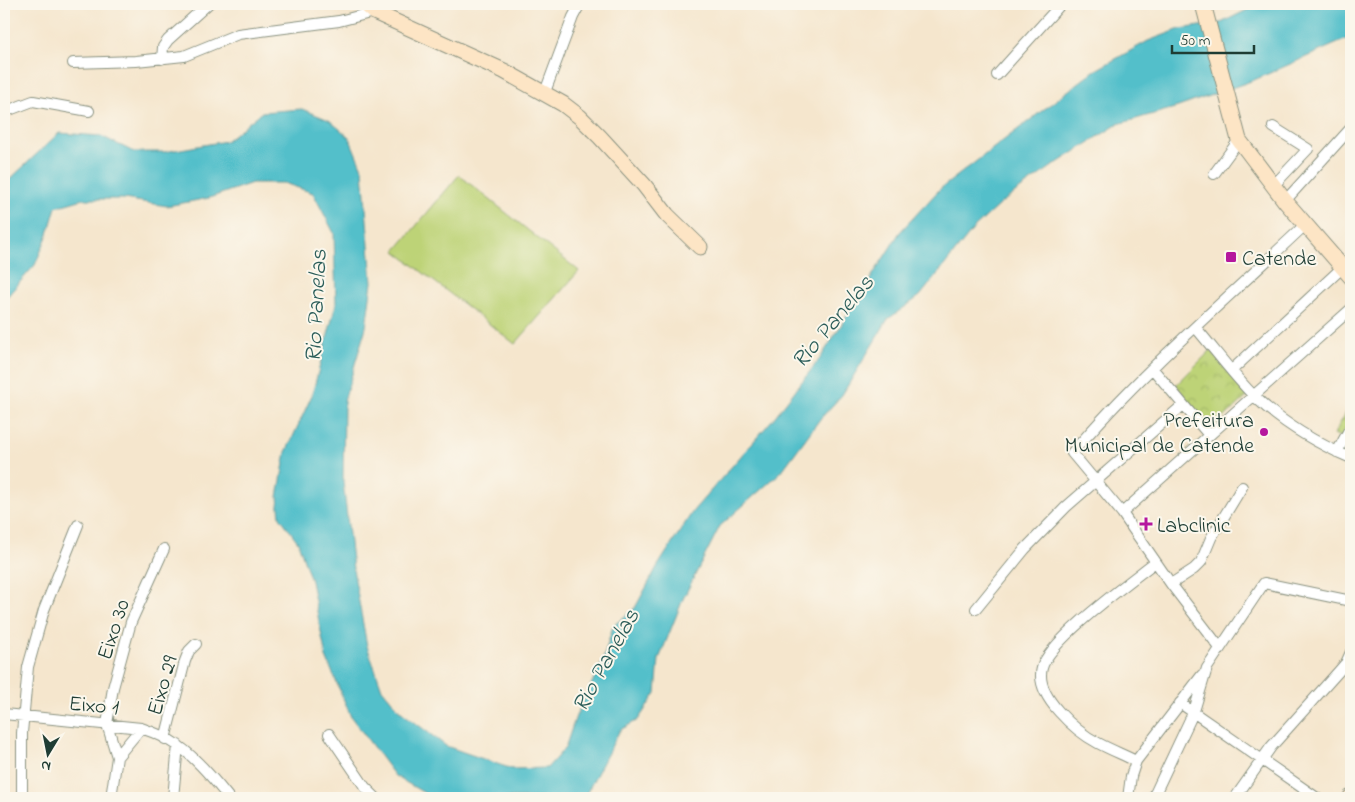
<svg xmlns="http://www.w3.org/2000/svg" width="1355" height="802" font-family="'Indie Flower',sans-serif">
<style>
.park{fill:url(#park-crowns);stroke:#6e8856}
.garden{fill:#bdd377;stroke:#6e8856}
.water{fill:#52bfca;stroke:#387e7f}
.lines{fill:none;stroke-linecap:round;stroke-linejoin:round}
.street-casing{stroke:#8a9280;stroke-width:12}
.secondary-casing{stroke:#8a9280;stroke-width:17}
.street{stroke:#fff;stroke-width:10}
.secondary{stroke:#fde5c5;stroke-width:15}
.poi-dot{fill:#b5179e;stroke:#fbf7ec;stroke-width:2}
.labels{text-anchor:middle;stroke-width:4;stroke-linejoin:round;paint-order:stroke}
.poi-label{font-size:22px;fill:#1f3d34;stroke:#fbf7ec;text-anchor:start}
.street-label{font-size:22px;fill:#1f3d34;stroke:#fbf7ec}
.water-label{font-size:24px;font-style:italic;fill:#2c5e5a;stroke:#fbf7ec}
</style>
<defs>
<pattern id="park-crowns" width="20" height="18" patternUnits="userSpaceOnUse" patternTransform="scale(1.25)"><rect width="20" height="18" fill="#bdd377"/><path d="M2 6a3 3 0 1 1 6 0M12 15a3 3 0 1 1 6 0" fill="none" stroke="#a2b668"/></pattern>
</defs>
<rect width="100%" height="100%" fill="#fbf7ec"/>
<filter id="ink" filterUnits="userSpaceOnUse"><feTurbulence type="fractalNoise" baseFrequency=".02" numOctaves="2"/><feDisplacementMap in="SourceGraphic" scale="10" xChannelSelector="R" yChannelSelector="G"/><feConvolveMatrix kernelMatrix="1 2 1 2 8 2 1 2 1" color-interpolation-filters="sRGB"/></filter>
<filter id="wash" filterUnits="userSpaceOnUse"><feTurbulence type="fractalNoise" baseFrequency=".0096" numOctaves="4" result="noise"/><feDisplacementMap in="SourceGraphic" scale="20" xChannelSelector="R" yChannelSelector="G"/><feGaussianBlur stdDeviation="1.12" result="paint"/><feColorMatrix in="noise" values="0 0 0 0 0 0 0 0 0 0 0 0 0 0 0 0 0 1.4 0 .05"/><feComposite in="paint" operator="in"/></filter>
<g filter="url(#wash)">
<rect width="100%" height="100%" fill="#f5e6cd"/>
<!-- park -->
<path class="park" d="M1211,350L1249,395L1211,429L1176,385Z
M1351,404V442L1334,434Z"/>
<!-- garden -->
<path class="garden" d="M459,175L579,271L515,344L395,251Z"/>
<!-- water -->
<path class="water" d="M1259,4H1351V39H1347L1254,80L1178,107L1118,124L1054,165L1001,203L974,228L920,296L888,319L842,395L820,419L781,472L720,526L683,599L659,659L656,693L638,720L620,730L584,798H433L395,776L351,717L326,657L311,581L298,542L280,517L278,497L286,452L312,395L336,304L334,233L313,193L284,183H252L209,198L167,206L124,199H83L56,207L48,234L35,265L4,300V189L7,182L59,133L101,136L134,152H164L226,141L262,112L302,109L329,120L349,137L363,171L372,282L366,327L344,401L343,482L353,569L367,646L382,689L400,711L446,746L512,769L547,768L565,748L576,716L603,660L613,626L635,608L657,567L693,511L773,419L821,357L900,232L940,189L1094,71L1148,41L1180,29L1221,23Z"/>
</g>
<g filter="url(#ink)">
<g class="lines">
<!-- street casing -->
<g class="street-casing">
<path id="street" d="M162,59L163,47L168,40L208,4
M73,63L136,61L184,56L238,34L339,21L374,12
M997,75L1061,4
M545,92L573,17L580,4
M4,112L33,101L89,111
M1273,127L1308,149L1274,185
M1214,174L1239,140
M1285,201L1351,128
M1196,328C1215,350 1233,375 1254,396C1282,423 1316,443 1351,458
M1152,368L1209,435
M1232,370L1343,267
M1337,452L1351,426
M1122,513L1351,309
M1171,584L1194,569L1201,562L1211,538L1242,487
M976,609L1025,549L1066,507L1183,405
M1220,648L1171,584L1122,513L1072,453C1142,371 1227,299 1306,224
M1180,703L1317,798
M4,714L141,728C153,732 166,737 177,745C193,755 217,783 229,798
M329,734L365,787L376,798
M165,739L185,661L189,651L196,644
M117,757L141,728
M1136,761C1124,755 1111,750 1098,743C1077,732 1034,696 1042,668C1049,640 1130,582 1155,562
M22,798V733L28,667L44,610L78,525
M111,798L117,757L107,724L113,688L131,622L164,549
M173,798L178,745
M1128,798L1131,776L1136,761L1202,675
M1153,798L1194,711L1207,668L1264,583L1351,601
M1235,798L1271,747L1339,671L1346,663L1351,652"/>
</g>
<!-- secondary casing -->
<g class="secondary-casing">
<path id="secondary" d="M365,4L374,12L504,71L563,104L580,117L600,137L644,185L667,215L700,247
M1203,4L1239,140L1285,201L1351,277
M1350,798L1351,797"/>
</g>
<!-- street -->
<use href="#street" class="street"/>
<!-- secondary -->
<use href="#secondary" class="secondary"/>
</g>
</g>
<!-- markers -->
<g class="poi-dot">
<rect x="1225" y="251" width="12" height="12" rx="2.5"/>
<circle cx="1264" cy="432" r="5"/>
<path d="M1143.5 516.5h5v5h5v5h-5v5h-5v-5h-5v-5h5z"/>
</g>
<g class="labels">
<!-- poi labels -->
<g class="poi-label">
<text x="1242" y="265">Catende</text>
<text x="1254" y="427" text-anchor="end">Prefeitura<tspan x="1254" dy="25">Municipal de Catende</tspan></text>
<text x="1157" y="532">Labclinic</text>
</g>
<!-- street labels -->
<g class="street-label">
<text transform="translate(112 629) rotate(-72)" y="8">Eixo 30</text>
<text transform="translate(161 685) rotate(-74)" y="8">Eixo 29</text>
<text transform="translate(94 704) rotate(5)" y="8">Eixo 1</text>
</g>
<!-- water labels -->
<g class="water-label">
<text transform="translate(315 306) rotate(-87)" y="8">Rio Panelas</text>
<text transform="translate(832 321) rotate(-50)" y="8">Rio Panelas</text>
<text transform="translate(605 660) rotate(-61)" y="8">Rio Panelas</text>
</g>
</g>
<!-- margin -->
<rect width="1355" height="802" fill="none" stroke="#fbf7ec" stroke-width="20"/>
<!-- north arrow -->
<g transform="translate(48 754) rotate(190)" stroke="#fbf7ec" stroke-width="4" paint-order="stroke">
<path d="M0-4L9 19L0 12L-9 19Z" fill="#1f3d34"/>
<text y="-8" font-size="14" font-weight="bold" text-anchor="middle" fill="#1f3d34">N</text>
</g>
<!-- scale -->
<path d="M1172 45v8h82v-8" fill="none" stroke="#1f3d34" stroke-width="2.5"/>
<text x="1180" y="45" font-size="15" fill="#1f3d34" stroke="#fbf7ec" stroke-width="4" paint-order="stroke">50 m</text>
</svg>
